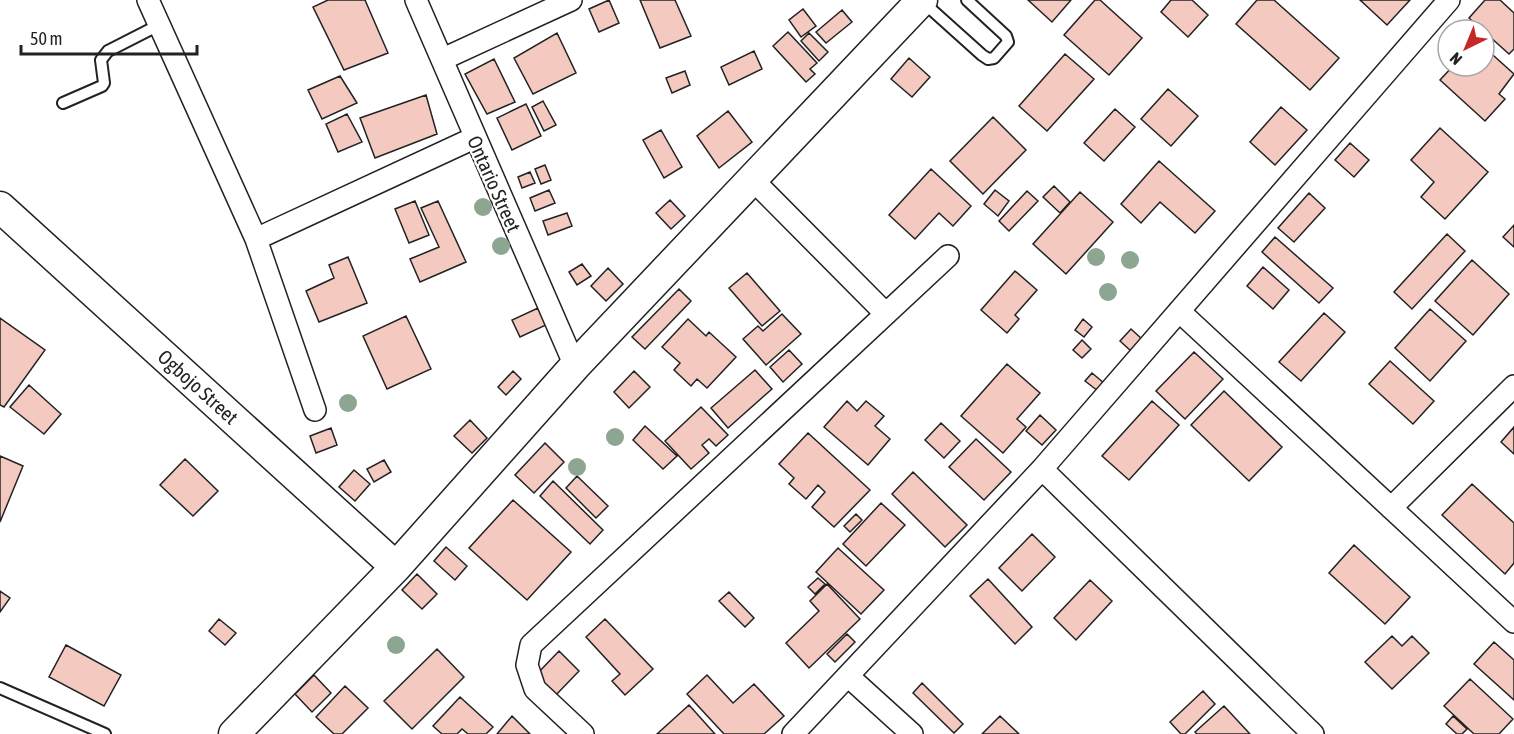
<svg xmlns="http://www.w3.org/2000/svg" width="1514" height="734" font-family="'Asap Condensed',sans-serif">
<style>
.building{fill:#f3c9c0;stroke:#222;stroke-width:1.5}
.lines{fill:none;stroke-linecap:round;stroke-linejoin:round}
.lane-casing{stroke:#222;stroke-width:14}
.street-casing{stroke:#222;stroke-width:24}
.secondary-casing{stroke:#222;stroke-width:33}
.lane{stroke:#fff;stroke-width:10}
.street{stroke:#fff;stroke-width:21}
.secondary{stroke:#fff;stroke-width:30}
.tree{fill:#8da692}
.labels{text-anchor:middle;stroke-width:4.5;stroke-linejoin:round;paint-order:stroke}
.street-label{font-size:20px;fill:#222;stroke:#fff}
</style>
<rect width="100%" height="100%" fill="#fff"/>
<!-- building -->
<path class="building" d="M328,0H365L388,53L344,70L313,7Z
M609,0L619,23L599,32L589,9Z
M640,0H675L691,36L660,48Z
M1028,0H1071L1052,22Z
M1095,0H1100L1142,38L1109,75L1064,35Z
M1171,0H1192L1208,15L1188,37L1161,12Z
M1257,0H1274L1339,58L1310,90L1236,24Z
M1360,0H1410L1387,25Z
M1485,0H1500L1514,13V49L1509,54L1469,18Z
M803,9L816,26L801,37L789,20Z
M842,10L852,22L826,43L816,32Z
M788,32L817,63L810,69L815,74L806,82L773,46Z
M557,33L576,73L533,94L514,58Z
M809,33L828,52L819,61L801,41Z
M1484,47L1514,74L1499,94L1505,99L1485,121L1440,80L1453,66H1484Z
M754,51L762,69L729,85L721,67Z
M1065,54L1094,79L1047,131L1019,106Z
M909,58L930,77L912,97L891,79Z
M494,59L515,102L487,114L465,74Z
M685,71L690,85L672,93L666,78Z
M340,76L357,103L322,119L308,90Z
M1168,89L1198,116L1171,146L1141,119Z
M426,95L437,134L375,158L360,118Z
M543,101L556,125L544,131L532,107Z
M526,104L541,136L512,150L497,118Z
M1281,107L1307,130L1275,165L1250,142Z
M1115,109L1135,127L1104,161L1084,143Z
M728,111L752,142L719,168L697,136Z
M347,114L362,142L338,152L326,124Z
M993,117L1026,150L983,194L950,161Z
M1440,128L1488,172L1445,219L1421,197L1434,182L1411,160Z
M661,130L682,167L664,178L643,140Z
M1350,143L1369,160L1354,177L1335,160Z
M1159,161L1215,211L1195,233L1160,202L1141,223L1121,204Z
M545,165L551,180L541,184L535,169Z
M931,169L971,206L953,226L939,213L915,239L889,215Z
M530,172L535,183L522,188L518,177Z
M1054,186L1070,202L1060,213L1043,197Z
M549,190L555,203L535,211L530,198Z
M995,190L1009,201L998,216L984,204Z
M1027,191L1038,201L1009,231L999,221Z
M1080,192L1113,222L1066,274L1033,244Z
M1309,193L1325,208L1294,242L1278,228Z
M670,200L685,216L671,229L656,213Z
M415,201L429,235L409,243L395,209Z
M438,201L466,262L420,282L410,259L439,247L421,208Z
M567,213L572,226L548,235L543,221Z
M1514,225V247L1503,237Z
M1447,234L1465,251L1412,309L1394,292Z
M1275,237L1333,288L1319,303L1262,252Z
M348,257L367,303L319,322L306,291L334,278L329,265Z
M1472,260L1509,294L1473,335L1435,301Z
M582,264L591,276L577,285L569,272Z
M1263,267L1289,290L1273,309L1247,286Z
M608,268L623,284L606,301L591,286Z
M1015,271L1037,290L1015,315L1019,319L1007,333L981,310Z
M747,273L780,311L762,326L729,288Z
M679,289L691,301L645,349L632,337Z
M538,308L546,325L520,337L512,320Z
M1430,309L1466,341L1430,381L1395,348Z
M1324,313L1345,332L1301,381L1279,362Z
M782,314L801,334L766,365L743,339L758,326L763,331Z
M406,316L431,369L387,389L363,336Z
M0,318L45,350L4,407L0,405Z
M688,319L706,336L709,332L736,357L707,388L697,379L691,386L674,370L680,363L662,347Z
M1083,319L1092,327L1084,337L1075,330Z
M1131,329L1143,340L1132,352L1120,341Z
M1082,340L1091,349L1082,358L1073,350Z
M789,350L802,364L783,382L770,367Z
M1194,352L1223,379L1185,419L1156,391Z
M1390,361L1434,401L1413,424L1369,384Z
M1007,364L1040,393L1017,419L1026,427L1003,453L961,416Z
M755,370L772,389L728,428L711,408Z
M513,371L521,379L506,395L498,387Z
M634,371L650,387L629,408L614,392Z
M1092,373L1104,383L1098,391L1085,381Z
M29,385L61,414L44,434L10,407Z
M1224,391L1282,447L1249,481L1191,425Z
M847,401L857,411L866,401L884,416L875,426L890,439L868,465L824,427Z
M1152,401L1179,425L1129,480L1102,456Z
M701,407L728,435L716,446L709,439L702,445L709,453L691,469L665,441Z
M1040,415L1056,430L1042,445L1026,431Z
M470,420L487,438L472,453L454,436Z
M941,423L960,441L944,458L925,440Z
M645,426L677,456L663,469L633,440Z
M1514,427V454L1501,442Z
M331,428L337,445L316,453L310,436Z
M808,433L870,490L834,527L812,507L825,492L818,485L806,499L789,484L794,478L779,464Z
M976,439L1011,472L984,500L949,467Z
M545,443L564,462L534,493L515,475Z
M0,456L23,466L0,522Z
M185,459L218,491L193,516L160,485Z
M384,460L391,472L374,482L367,469Z
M354,470L370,484L355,501L339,487Z
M913,472L967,525L945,547L892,494Z
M577,476L608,506L596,518L566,488Z
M553,481L603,530L590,544L540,496Z
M1472,484L1514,523V563L1505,574L1442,515Z
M513,500L571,552L527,600L469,548Z
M881,503L905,525L866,566L843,544Z
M856,514L862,520L850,532L844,526Z
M1032,534L1055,557L1022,591L999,568Z
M1354,545L1410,597L1385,624L1329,573Z
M446,547L467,566L455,580L434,561Z
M838,548L884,590L861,614L816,572Z
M417,574L437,594L422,609L402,590Z
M818,578L825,584L815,594L808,587Z
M988,579L1032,627L1015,644L970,596Z
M1090,580L1112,601L1076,640L1054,618Z
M827,584L860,619L809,668L786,643L819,611L810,601Z
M0,591L10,598L0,612Z
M729,592L754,618L745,627L719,601Z
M219,619L236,633L225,645L209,631Z
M605,619L653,669L625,695L612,681L620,674L586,637Z
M847,634L855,642L835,662L827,654Z
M1392,636L1402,646L1412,636L1429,653L1392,689L1365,662Z
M1494,642L1514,660V700L1474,664Z
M66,645L121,675L104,706L49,677Z
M437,649L464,677L412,729L384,701Z
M559,651L579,671L555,696L535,676Z
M314,675L331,693L312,712L295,694Z
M707,675L733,703L754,684L784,716L764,734H724L687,694Z
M1470,679L1513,719L1499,734H1474L1444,706Z
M922,683L963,724L954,733L913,693Z
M345,686L368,708L342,734H334L316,717Z
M1203,691L1215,704L1185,734H1181L1170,722Z
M460,697L493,727L486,734H468L462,729L457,734H442L433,726Z
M689,705L715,734H657Z
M1224,706L1250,734H1197L1195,732Z
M512,716L530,734H497Z
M1000,716L1019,734H982Z
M1453,716L1467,729L1462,734H1457L1446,724Z"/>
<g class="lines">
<!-- lane casing -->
<g class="lane-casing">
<path id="lane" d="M923,2L982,55L988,59L994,58L1008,42L1006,36L967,0
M63,103L102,86L104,83L101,60L108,51L159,25
M0,688L105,734"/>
</g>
<!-- street casing -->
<g class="street-casing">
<path id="street" d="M148,0L256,239L315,410
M416,0L575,366
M443,59L571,0
M753,180L886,314
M256,239L474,138
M1179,311L1514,622
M1042,469L1313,734
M1391,508L1514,386
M848,676L912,734
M583,734L535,689L527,665L531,645L948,256
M793,734L1042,469L1449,0"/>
</g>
<!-- secondary casing -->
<g class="secondary-casing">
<path id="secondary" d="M0,207L396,567
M234,734L396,567L575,366L922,0"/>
</g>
<!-- lane -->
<use href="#lane" class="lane"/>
<!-- street -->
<use href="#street" class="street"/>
<!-- secondary -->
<use href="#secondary" class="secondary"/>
</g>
<!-- trees -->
<g class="tree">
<circle cx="483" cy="207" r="9"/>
<circle cx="501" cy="246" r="9"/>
<circle cx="1096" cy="257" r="9"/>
<circle cx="1130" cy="260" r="9"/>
<circle cx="1108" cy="292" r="9"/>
<circle cx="348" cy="403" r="9"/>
<circle cx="615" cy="437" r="9"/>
<circle cx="577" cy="467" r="9"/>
<circle cx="396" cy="645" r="9"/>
</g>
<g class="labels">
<!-- street labels -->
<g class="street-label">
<text transform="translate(494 184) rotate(66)" y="7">Ontario Street</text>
<text transform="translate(198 387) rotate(42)" y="7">Ogbojo Street</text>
</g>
</g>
<!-- north arrow -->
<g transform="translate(1466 48) rotate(223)"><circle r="28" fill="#ffffff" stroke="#a7a7a7" stroke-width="1.5"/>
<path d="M0-4.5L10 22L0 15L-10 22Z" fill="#c62828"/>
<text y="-9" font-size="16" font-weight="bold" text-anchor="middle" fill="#222222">N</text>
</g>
<!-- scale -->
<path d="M21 45v9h176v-9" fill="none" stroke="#222222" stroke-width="3"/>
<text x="30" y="45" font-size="18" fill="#222222" stroke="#ffffff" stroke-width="4.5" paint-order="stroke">50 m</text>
</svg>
